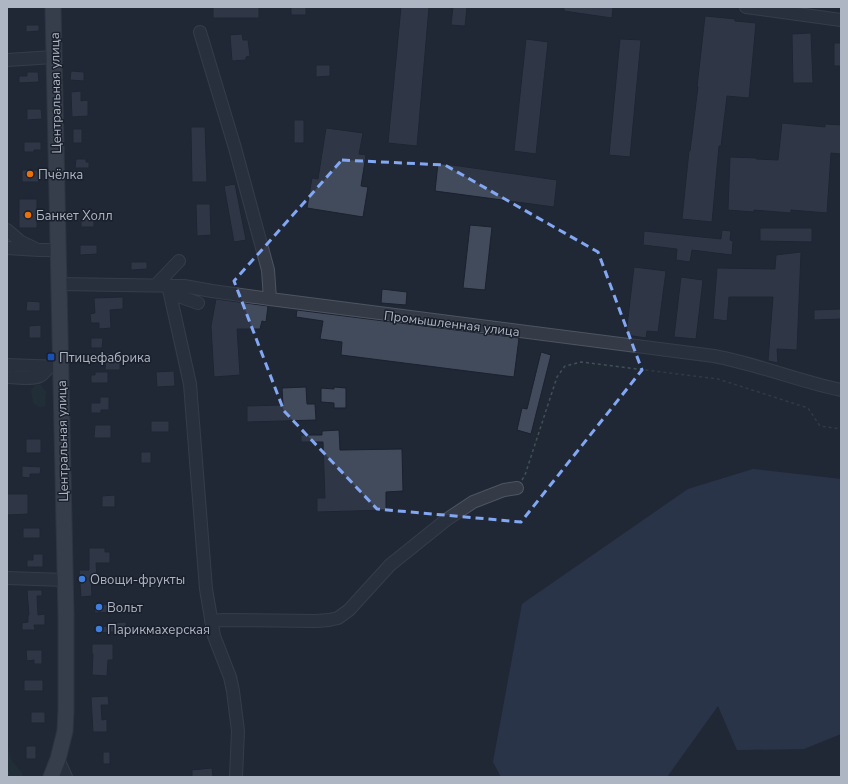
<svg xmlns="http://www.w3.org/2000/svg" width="848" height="784" font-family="'Nunito Sans',sans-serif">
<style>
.green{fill:#233538}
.water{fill:#35435d}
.building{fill:#414b5b;stroke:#1b212d}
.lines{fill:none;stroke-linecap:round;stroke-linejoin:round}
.minor-casing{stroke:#4e5561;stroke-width:14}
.major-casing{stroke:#3d4350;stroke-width:17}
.path{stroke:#405054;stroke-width:1.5;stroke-dasharray:3 3;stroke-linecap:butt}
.minor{stroke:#343a46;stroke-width:12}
.major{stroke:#515967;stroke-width:15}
.marked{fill:none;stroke:#83a7f3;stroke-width:3;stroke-dasharray:8 5;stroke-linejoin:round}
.food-dot{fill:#e8710a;stroke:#191f2b;stroke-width:1.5}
.transit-dot{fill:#1a4fb4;stroke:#191f2b;stroke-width:1.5}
.shop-dot{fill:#3f7fe0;stroke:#191f2b;stroke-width:1.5}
.labels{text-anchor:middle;stroke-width:3;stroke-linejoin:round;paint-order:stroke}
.street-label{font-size:13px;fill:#aeb5c3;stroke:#191f2b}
.poi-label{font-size:13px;fill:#aeb5c3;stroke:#191f2b;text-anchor:start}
</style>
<rect width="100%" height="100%" fill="#202836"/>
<!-- green -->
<path class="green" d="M35,385H41L46,392L45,406L39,407L33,403L31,390Z
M7,745L12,761L22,773L23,777H7Z"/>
<!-- water -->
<path class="water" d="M753,469L841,479V734L804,749L737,750L718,706L667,777H501L493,762L522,604L688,489Z"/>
<!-- building -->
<path class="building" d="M213,7H259V18H213Z
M291,7H306V15H291Z
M401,7H429L417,146L388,143Z
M453,7H467L465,26L451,25Z
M564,7H613L612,18L564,11Z
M705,16L735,19V21L756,23L749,98L727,96L721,146H719L712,222L682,219L689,151H690L698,87H697Z
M26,25H39V31L26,32Z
M811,33L813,83H793L792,34Z
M242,34L243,40H248L250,56L246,57V60L232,61L230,35Z
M526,39L548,42L536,154L514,151Z
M620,39L641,40L630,157L609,155Z
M834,43H841V66H834Z
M316,65H330V76L316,77Z
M71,71L84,72V81L70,80Z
M27,72H38L39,82L19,83V76H27Z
M81,91V101L88,100V116L72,117L71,92Z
M27,109H41L42,119L27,120Z
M294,120H304V143H294Z
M782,123L825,127V124L841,125V154L831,153L827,213L791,210V213L754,210V212L728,210L730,157L756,158V159L778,160Z
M191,127H205L207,182H192Z
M326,128L363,133L359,154L366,155L361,186L368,187L363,217L307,208L312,178L318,179Z
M73,129H82V143H73Z
M24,142H41V150H34V152H24Z
M76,159H86V162H89V168H75Z
M438,163L557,180L554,207L435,191Z
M22,170H38L39,182H22Z
M235,184L246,240L234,242L224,186Z
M19,199H37V228H19Z
M196,204H210L211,235L197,236Z
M94,217V227H81V218Z
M470,225L492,227L485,290L463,288Z
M760,228H812V242L760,241Z
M722,230L731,231L730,240L733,241L732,255L692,250L690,262L676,260L677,249L643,245L644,231L721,239Z
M80,245H97V254L80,255Z
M801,252L797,350L777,349L778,363L768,361L773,297H729L727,321L713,319L717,268L775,269L776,255Z
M131,262H147V269L131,270Z
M634,267L666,271L658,332L647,331L646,338L626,335Z
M681,277L703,280L696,339L674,337Z
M382,289L407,292L406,305L381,303Z
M123,297V309L110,310L111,328L99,329V323H91L90,314L95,313L94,298Z
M216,299L268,306L266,322L262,321L260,329H237L240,375L214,377L211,326Z
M27,301L40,302V311H26Z
M841,309V319L814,320V310Z
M297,310L519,338L514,377L341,355L342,342L320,339L323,321L296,317Z
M41,325V338H29V326Z
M91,338H103L102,348H91Z
M541,352L551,355L531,434L517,430L522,408L527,409Z
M106,353L120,354V370H105Z
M174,371L175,386L157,387L156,372Z
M95,372H108V383H91V375H95Z
M306,387L307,404H315L316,420L247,422V406L283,405L282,388Z
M334,387L346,388V408H334V403L321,402V388L334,389Z
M100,397H109V410H101V413H91V403H100Z
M151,421H169V432H151Z
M95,425H111V438H94Z
M339,430L340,450L402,449L403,491L386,492V510L317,512V498H325L323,442H301V435H322V431Z
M26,439H41V453H26Z
M141,452H151V463H141Z
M22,466L41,467L40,474H30V478L22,477Z
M7,494H28V514L7,515Z
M115,495V507H102V496Z
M23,528H40V538H23Z
M89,548H105V552H110V563H96L97,578H91L92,596L81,597L79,570H89Z
M33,554H43V567H27V560H33Z
M27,590H42V596H37L38,615L45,614V625H34L35,630H22V623L28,622V615H29Z
M111,604V612L95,613L94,605Z
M126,622L127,631L95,633V627L111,626V623Z
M92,644H113V660H108L107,676L92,675L93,654H92Z
M26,650H42V664H34V660L27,661Z
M24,680H43V691H24Z
M108,696L109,705H101L102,720L107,719V732H93L91,697Z
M31,712H45V723H31Z
M26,746H36V759H26Z
M103,752H110V764H103Z
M212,768L213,777H192V770Z"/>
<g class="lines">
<!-- minor casing -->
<g class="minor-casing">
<path id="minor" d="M746,7L841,20
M200,32L235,148L268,270L270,299
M7,60L54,57
M7,230L21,242L34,248
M7,248L39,250H58
M59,284L184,286L212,291L270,299L714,356C757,364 798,381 841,390
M156,285L179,261
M168,285L190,384L206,589L214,636L230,677L233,691L238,731L236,777
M170,293L198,303
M7,365L61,367
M7,377C16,377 32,380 40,376C44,374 46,370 49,367
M7,578L65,580
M211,621L224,620L316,621L329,620L338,618L349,610L390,565L446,520L473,502L504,490L517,488
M58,759L66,777"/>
</g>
<!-- major casing -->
<g class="major-casing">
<path id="major" d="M51,777L58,759L65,731L66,710V615L53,7"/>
</g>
<!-- path -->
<path class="path" d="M522,480L525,475L557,377L565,366L581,362L718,379L808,408L820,426L841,429
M7,771L10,777"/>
<!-- minor -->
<use href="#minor" class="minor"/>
<!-- major -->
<use href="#major" class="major"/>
</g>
<!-- marked area -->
<path d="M0 0H848V784H0ZM342,160L445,165L598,252L642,370L521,522L377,509L284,411L234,281Z" fill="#202836" fill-opacity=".55" fill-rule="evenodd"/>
<path class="marked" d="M342,160L445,165L598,252L642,370L521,522L377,509L284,411L234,281Z"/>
<!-- markers -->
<g class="food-dot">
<circle cx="30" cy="174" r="4"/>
<circle cx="28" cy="215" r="4"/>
</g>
<rect class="transit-dot" x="47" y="353" width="8" height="8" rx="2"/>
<g class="shop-dot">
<circle cx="82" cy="579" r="4"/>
<circle cx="99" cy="607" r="4"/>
<circle cx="99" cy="629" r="4"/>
</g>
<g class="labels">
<!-- street labels -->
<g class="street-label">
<text transform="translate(55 93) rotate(-91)" y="5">Центральная улица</text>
<text transform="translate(452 323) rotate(7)" y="5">Промышленная улица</text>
<text transform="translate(62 441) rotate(-91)" y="5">Центральная улица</text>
</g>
<!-- poi labels -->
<g class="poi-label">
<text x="38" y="179">Пчёлка</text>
<text x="36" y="220">Банкет Холл</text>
<text x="59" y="362">Птицефабрика</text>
<text x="90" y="584">Овощи-фрукты</text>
<text x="107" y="612">Вольт</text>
<text x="107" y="634">Парикмахерская</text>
</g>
</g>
<!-- border -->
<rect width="848" height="784" fill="none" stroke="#aeb5c3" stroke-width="16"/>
</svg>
